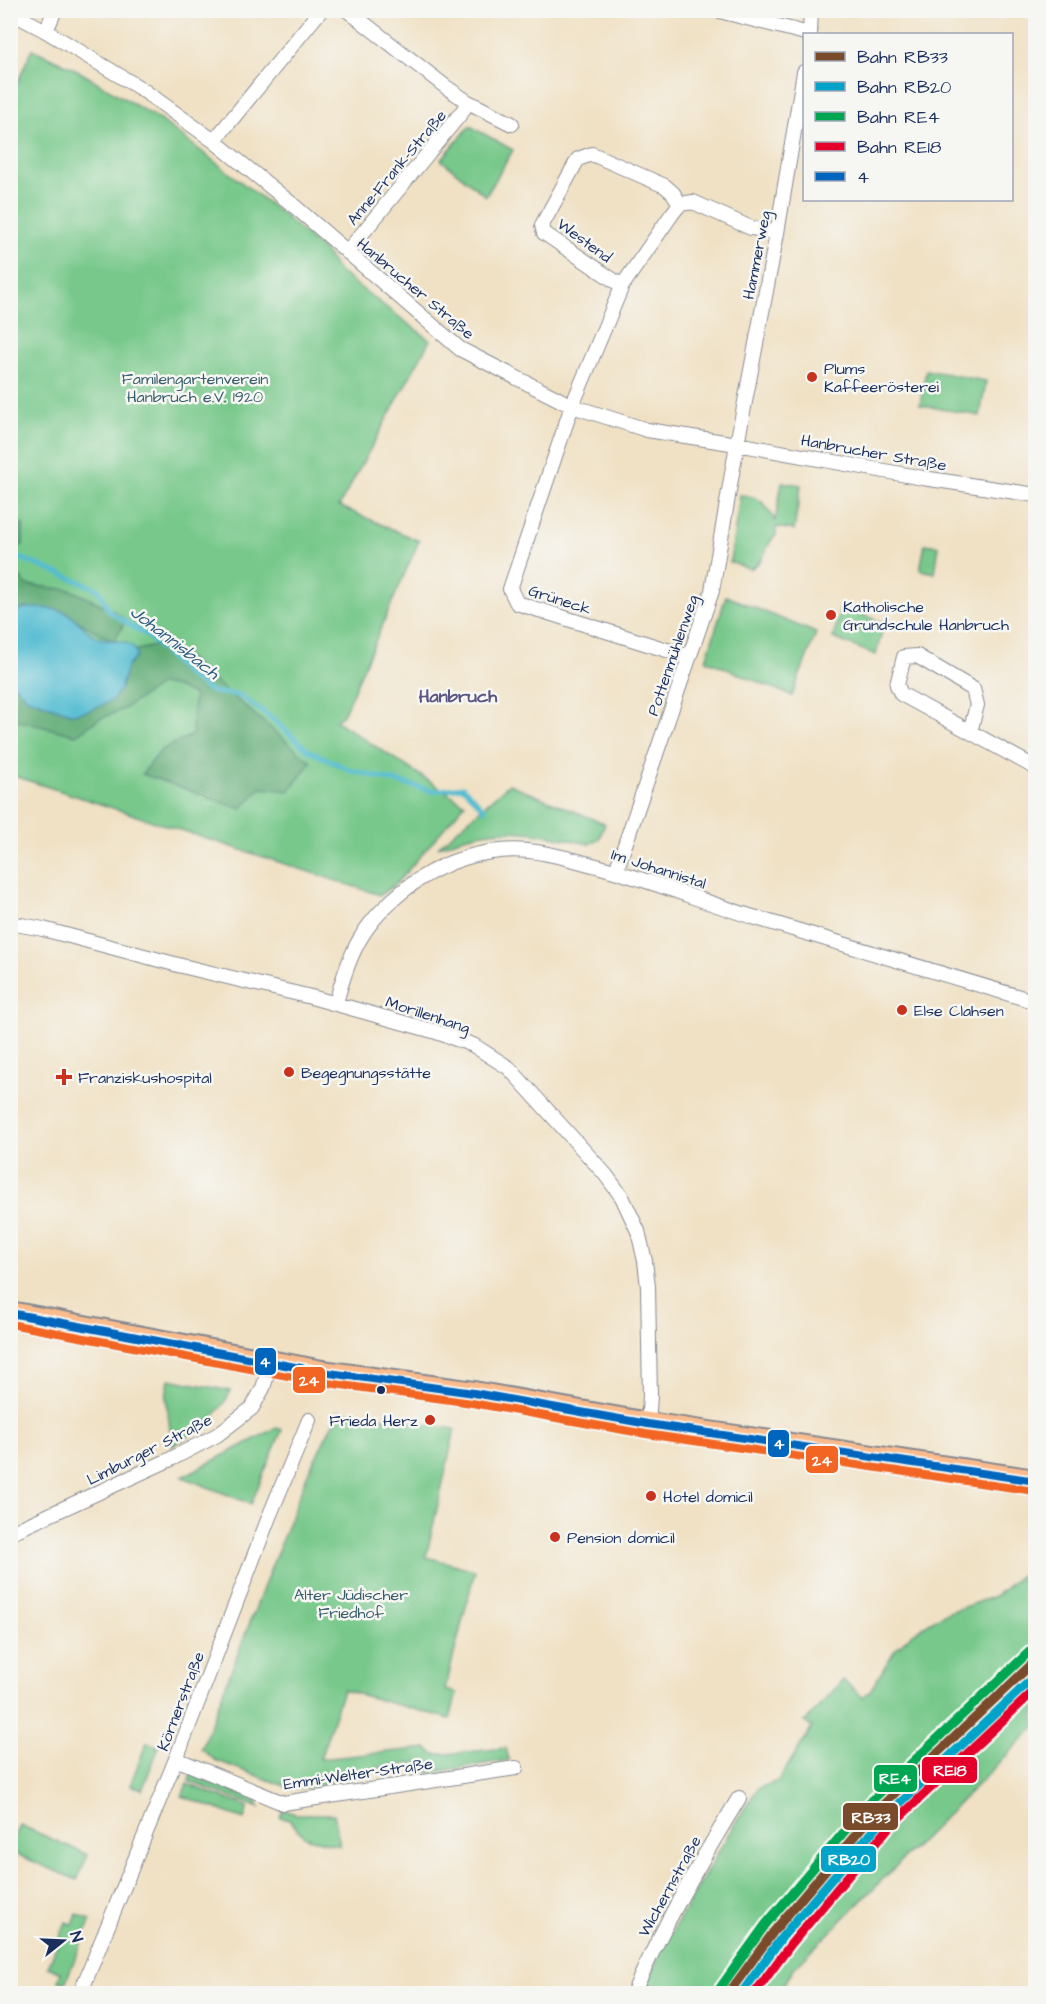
<svg xmlns="http://www.w3.org/2000/svg" width="1046" height="2004" font-family="'Architects Daughter',sans-serif">
<style>
.green{fill:#77c88a;stroke:#497c74;stroke-width:1.5}
.forest{fill:#61ac76;stroke:#3e6e6a;stroke-width:1.5}
.water{fill:#55bdd2;stroke:#387698;stroke-width:1.5}
.lines{fill:none;stroke-linecap:round;stroke-linejoin:round}
.stream{stroke:#55bdd2;stroke-width:5}
.minor-casing{stroke:#868891;stroke-width:16}
.primary-casing{stroke:#868891;stroke-width:26}
.minor{stroke:#fff;stroke-width:14}
.primary{stroke:#fabb8c;stroke-width:22}
.bus-1-casing{stroke:#f6f6f2;stroke-width:12}
.bus-2-casing{stroke:#f6f6f2;stroke-width:12}
.bus-1{stroke:#0065bd;stroke-width:8}
.bus-2{stroke:#f26522;stroke-width:8}
.rail-1-casing{stroke:#f6f6f2;stroke-width:14}
.rail-2-casing{stroke:#f6f6f2;stroke-width:14}
.rail-3-casing{stroke:#f6f6f2;stroke-width:14}
.rail-4-casing{stroke:#f6f6f2;stroke-width:14}
.rail-1{stroke:#7a4b2a;stroke-width:9}
.rail-2{stroke:#01a3c8;stroke-width:9}
.rail-3{stroke:#00a651;stroke-width:9}
.rail-4{stroke:#e4002b;stroke-width:9}
.poi-dot{fill:#c8321e;stroke:#f6f6f2;stroke-width:2}
.bus-dot{fill:#1b2f5e;stroke:#f6f6f2;stroke-width:2}
.labels{text-anchor:middle;stroke-width:5;stroke-linejoin:round;paint-order:stroke}
.street-label{font-size:16px;fill:#1b2f5e;stroke:#f6f6f2}
.poi-label{font-size:16px;fill:#1b2f5e;stroke:#f6f6f2;text-anchor:start}
.park-label{font-size:16px;fill:#375d6b;stroke:#f6f6f2}
.water-label{font-size:18px;font-style:italic;fill:#2c5a81;stroke:#f6f6f2}
.neighbourhood-label{font-size:18px;font-weight:bold;fill:#5c5481;stroke:#f6f6f2}
.line-badge{stroke:#f6f6f2;stroke-width:2}
.badge-label{font-size:16px;text-anchor:middle;font-weight:bold;fill:#fff}
</style>
<rect width="100%" height="100%" fill="#f6f6f2"/>
<filter id="ink" filterUnits="userSpaceOnUse"><feTurbulence type="fractalNoise" baseFrequency=".0167" numOctaves="2"/><feDisplacementMap in="SourceGraphic" scale="12" xChannelSelector="R" yChannelSelector="G"/><feConvolveMatrix kernelMatrix="1 2 1 2 8 2 1 2 1" color-interpolation-filters="sRGB"/></filter>
<filter id="wash" filterUnits="userSpaceOnUse"><feTurbulence type="fractalNoise" baseFrequency=".008" numOctaves="4" result="noise"/><feDisplacementMap in="SourceGraphic" scale="24" xChannelSelector="R" yChannelSelector="G"/><feGaussianBlur stdDeviation="1.35" result="paint"/><feColorMatrix in="noise" values="0 0 0 0 0 0 0 0 0 0 0 0 0 0 0 0 0 1.4 0 .05"/><feComposite in="paint" operator="in"/></filter>
<g filter="url(#wash)">
<rect width="100%" height="100%" fill="#f0e1c4"/>
<!-- green -->
<path class="green" d="M32,49L75,69L162,121L281,213L326,253L338,271L430,340L339,506L419,541L343,715L336,721L465,804L396,884L380,895L11,775L10,100Z
M470,126L513,150L486,196L441,160Z
M926,370L986,381L980,416L920,405Z
M782,482L801,485L794,530L776,527V535C763,546 769,558 750,569L730,562L740,495C761,496 765,503 775,521Z
M925,544L939,546L935,573L920,570Z
M726,596L816,633L792,696L706,660Z
M841,606L884,623L876,655L833,638Z
M509,784L605,824L599,839L589,844C549,835 509,825 469,836C458,839 448,844 438,847Z
M169,1379L231,1391C215,1421 200,1429 172,1446L166,1397Z
M339,1411L455,1429L426,1557L475,1570L445,1690L457,1693L450,1719L343,1690L320,1759L427,1748L434,1754H447L506,1748L509,1760L429,1773L428,1768L421,1762L334,1775L331,1782L316,1787L290,1788L215,1760L201,1749L307,1475Z
M276,1428L282,1430L251,1504L182,1477Z
M1035,1564V1647L867,1805L805,1874L718,1993H643L662,1949L735,1823L758,1788L778,1781L812,1728L805,1722L843,1680L863,1697L870,1691L895,1650L913,1633L944,1614L995,1596Z
M1035,1687V1727L794,1968L778,1993H755C801,1929 852,1867 907,1811C949,1768 993,1728 1035,1687Z
M147,1742L159,1747L142,1790L130,1785Z
M191,1774L256,1800L259,1808L189,1781Z
M187,1784L248,1807L244,1819L182,1796Z
M283,1810L297,1814H334L340,1846L305,1837L289,1820L280,1817Z
M20,1825L88,1855L77,1880L11,1852V1847Z
M77,1914L91,1920L65,1983L58,1981L61,1973L48,1967L66,1922L73,1925Z"/>
<!-- forest -->
<path class="forest" d="M10,518L23,525V545L11,550Z
M10,573L19,576L26,585L71,590L109,608L126,620L114,641L55,609L11,615Z
M154,646L185,656L311,762L289,791L261,788L241,809L142,774L161,750L192,735L194,695L176,687L161,684L124,709L99,719L76,735L11,719V681L123,669L134,651Z"/>
<!-- water -->
<path class="water" d="M25,608C36,608 48,607 59,610C76,614 84,632 97,637C111,643 135,637 137,656L127,667L120,690L111,701L91,710L73,714L27,698L11,682V613Z"/>
<g class="lines">
<!-- stream -->
<path class="stream" d="M10,554L98,589L110,612L149,637L188,676L212,692L239,695L270,717L308,750L350,770L433,791L463,787L485,810"/>
</g>
</g>
<g filter="url(#ink)">
<g class="lines">
<!-- minor casing -->
<g class="minor-casing">
<path id="minor" d="M347,10L446,87L468,102L462,112L347,252
M716,10L809,34
M10,12L46,31L143,90L214,141L293,205L460,349L572,406L647,430L737,444L923,478L1036,495
M46,31L55,10
M810,34L811,10
M468,102L512,124
M214,141L321,10
M622,286L544,233L542,225L578,159L592,154L665,186L673,193L680,204
M689,657L517,603L510,589L572,406L622,286L672,214L680,204L693,202L751,228L777,233
M970,732L977,705L973,689L917,656L904,657L897,685L901,694L1036,768
M616,871L712,591L737,444L777,233L804,72
M10,923L43,929L182,966L311,997L433,1031L473,1045L509,1068L605,1174L622,1197L638,1231L645,1261L648,1287L650,1396L648,1424
M336,1003C350,950 363,922 408,887C435,867 466,854 500,851C530,848 560,856 589,864C645,878 698,900 753,917C847,945 941,974 1036,1002
M10,1533L171,1459L217,1435L252,1408L263,1388L271,1362
M176,1759L283,1803L516,1768
M80,1994L176,1759L269,1517L309,1420
M633,1994C663,1925 700,1862 739,1798"/>
</g>
<!-- primary casing -->
<g class="primary-casing">
<path id="primary" d="M10,1313L322,1372L474,1393L648,1424L1036,1481"/>
</g>
<!-- minor -->
<use href="#minor" class="minor"/>
<!-- primary -->
<use href="#primary" class="primary"/>
<!-- bus-1 casing -->
<g class="bus-1-casing">
<path id="bus-1" d="M10,1313L322,1372L474,1393L648,1424L1036,1481"/>
</g>
<!-- bus-2 casing -->
<g class="bus-2-casing">
<path id="bus-2" d="M10,1324L320,1382L472,1403L646,1434L1034,1491"/>
</g>
<!-- bus-1 -->
<use href="#bus-1" class="bus-1"/>
<!-- bus-2 -->
<use href="#bus-2" class="bus-2"/>
<!-- rail-1 casing -->
<g class="rail-1-casing">
<path id="rail-1" d="M728,1994L774,1931L874,1813L1036,1660"/>
</g>
<!-- rail-2 casing -->
<g class="rail-2-casing">
<path id="rail-2" d="M741,1994L782,1937L882,1820L1036,1675"/>
</g>
<!-- rail-3 casing -->
<g class="rail-3-casing">
<path id="rail-3" d="M720,1988L766,1924L866,1806L1029,1652"/>
</g>
<!-- rail-4 casing -->
<g class="rail-4-casing">
<path id="rail-4" d="M754,1994L791,1944L889,1827L1036,1689"/>
</g>
<!-- rail-1 -->
<use href="#rail-1" class="rail-1"/>
<!-- rail-2 -->
<use href="#rail-2" class="rail-2"/>
<!-- rail-3 -->
<use href="#rail-3" class="rail-3"/>
<!-- rail-4 -->
<use href="#rail-4" class="rail-4"/>
</g>
</g>
<!-- markers -->
<g class="poi-dot">
<circle cx="812" cy="377" r="6"/>
<circle cx="831" cy="615" r="6"/>
<circle cx="902" cy="1010" r="6"/>
<circle cx="289" cy="1072" r="6"/>
<path d="M61 1068h6v6h6v6h-6v6h-6v-6h-6v-6h6z"/>
<circle cx="430" cy="1420" r="6"/>
<circle cx="651" cy="1496" r="6"/>
<circle cx="555" cy="1537" r="6"/>
</g>
<circle class="bus-dot" cx="381" cy="1390" r="5"/>
<g class="labels">
<!-- street labels -->
<g class="street-label">
<text transform="translate(396 167) rotate(-50)" y="6">Anne-Frank-Straße</text>
<text transform="translate(585 240) rotate(36)" y="6">Westend</text>
<text transform="translate(756 255) rotate(-79)" y="6">Hammerweg</text>
<text transform="translate(416 288) rotate(40)" y="6">Hanbrucher Straße</text>
<text transform="translate(874 452) rotate(10)" y="6">Hanbrucher Straße</text>
<text transform="translate(560 599) rotate(18)" y="6">Grüneck</text>
<text transform="translate(672 655) rotate(-71)" y="6">Pottenmühlenweg</text>
<text transform="translate(659 868) rotate(18)" y="6">Im Johannistal</text>
<text transform="translate(428 1014) rotate(18)" y="6">Morillenhang</text>
<text transform="translate(149 1449) rotate(-27)" y="6">Limburger Straße</text>
<text transform="translate(180 1701) rotate(-69)" y="6">Körnerstraße</text>
<text transform="translate(358 1773) rotate(-8)" y="6">Emmi-Welter-Straße</text>
<text transform="translate(669 1886) rotate(-61)" y="6">Wichernstraße</text>
</g>
<!-- poi labels -->
<g class="poi-label">
<text x="824" y="374">Plums<tspan x="824" dy="18">Kaffeerösterei</tspan></text>
<text x="843" y="612">Katholische<tspan x="843" dy="18">Grundschule Hanbruch</tspan></text>
<text x="914" y="1016">Else Clahsen</text>
<text x="301" y="1078">Begegnungsstätte</text>
<text x="78" y="1083">Franziskushospital</text>
<text x="418" y="1426" text-anchor="end">Frieda Herz</text>
<text x="663" y="1502">Hotel domicil</text>
<text x="567" y="1543">Pension domicil</text>
</g>
<!-- park labels -->
<g class="park-label">
<text x="195" y="384">Familengartenverein<tspan x="195" dy="18">Hanbruch e.V. 1920</tspan></text>
<text x="351" y="1600">Alter Jüdischer<tspan x="351" dy="18">Friedhof</tspan></text>
</g>
<!-- water labels -->
<g class="water-label">
<text transform="translate(175 642) rotate(38)" y="6">Johannisbach</text>
</g>
<!-- neighbourhood labels -->
<g class="neighbourhood-label">
<text x="458" y="702">Hanbruch</text>
</g>
</g>
<g class="line-badge">
<rect x="254" y="1347" width="23" height="29" rx="6" fill="#0065bd"/>
<rect x="292" y="1366" width="34" height="28" rx="6" fill="#f26522"/>
<rect x="767" y="1429" width="23" height="29" rx="6" fill="#0065bd"/>
<rect x="805" y="1445" width="34" height="29" rx="6" fill="#f26522"/>
<rect x="921" y="1756" width="57" height="28" rx="6" fill="#e4002b"/>
<rect x="873" y="1764" width="45" height="29" rx="6" fill="#00a651"/>
<rect x="842" y="1802" width="57" height="29" rx="6" fill="#7a4b2a"/>
<rect x="820" y="1845" width="57" height="28" rx="6" fill="#01a3c8"/>
</g>
<g class="badge-label">
<text x="265" y="1367">4</text>
<text x="309" y="1386">24</text>
<text x="779" y="1449">4</text>
<text x="822" y="1466">24</text>
<text x="950" y="1776">RE18</text>
<text x="895" y="1784">RE4</text>
<text x="871" y="1823">RB33</text>
<text x="849" y="1865">RB20</text>
</g>
<!-- margin -->
<rect width="1046" height="2004" fill="none" stroke="#f6f6f2" stroke-width="36"/>
<!-- legend -->
<rect x="803" y="33" width="210" height="168" fill="#f6f6f2" stroke="#9ea6b7" stroke-width="1.5"/>
<rect x="815" y="52" width="30" height="9" fill="#7a4b2a" stroke="#9ea6b7" stroke-width="1.5"/>
<text x="857" y="63" font-size="18" fill="#1b2f5e">Bahn RB33</text>
<rect x="815" y="82" width="30" height="9" fill="#01a3c8" stroke="#9ea6b7" stroke-width="1.5"/>
<text x="857" y="93" font-size="18" fill="#1b2f5e">Bahn RB20</text>
<rect x="815" y="112" width="30" height="9" fill="#00a651" stroke="#9ea6b7" stroke-width="1.5"/>
<text x="857" y="123" font-size="18" fill="#1b2f5e">Bahn RE4</text>
<rect x="815" y="142" width="30" height="9" fill="#e4002b" stroke="#9ea6b7" stroke-width="1.5"/>
<text x="857" y="153" font-size="18" fill="#1b2f5e">Bahn RE18</text>
<rect x="815" y="172" width="30" height="9" fill="#0065bd" stroke="#9ea6b7" stroke-width="1.5"/>
<text x="857" y="183" font-size="18" fill="#1b2f5e">4</text>
<!-- north arrow -->
<g transform="translate(63 1941) rotate(72)" stroke="#f6f6f2" stroke-width="4.5" paint-order="stroke">
<path d="M0-4.5L10 22L0 15L-10 22Z" fill="#1b2f5e"/>
<text y="-9" font-size="16" font-weight="bold" text-anchor="middle" fill="#1b2f5e">N</text>
</g>
</svg>
